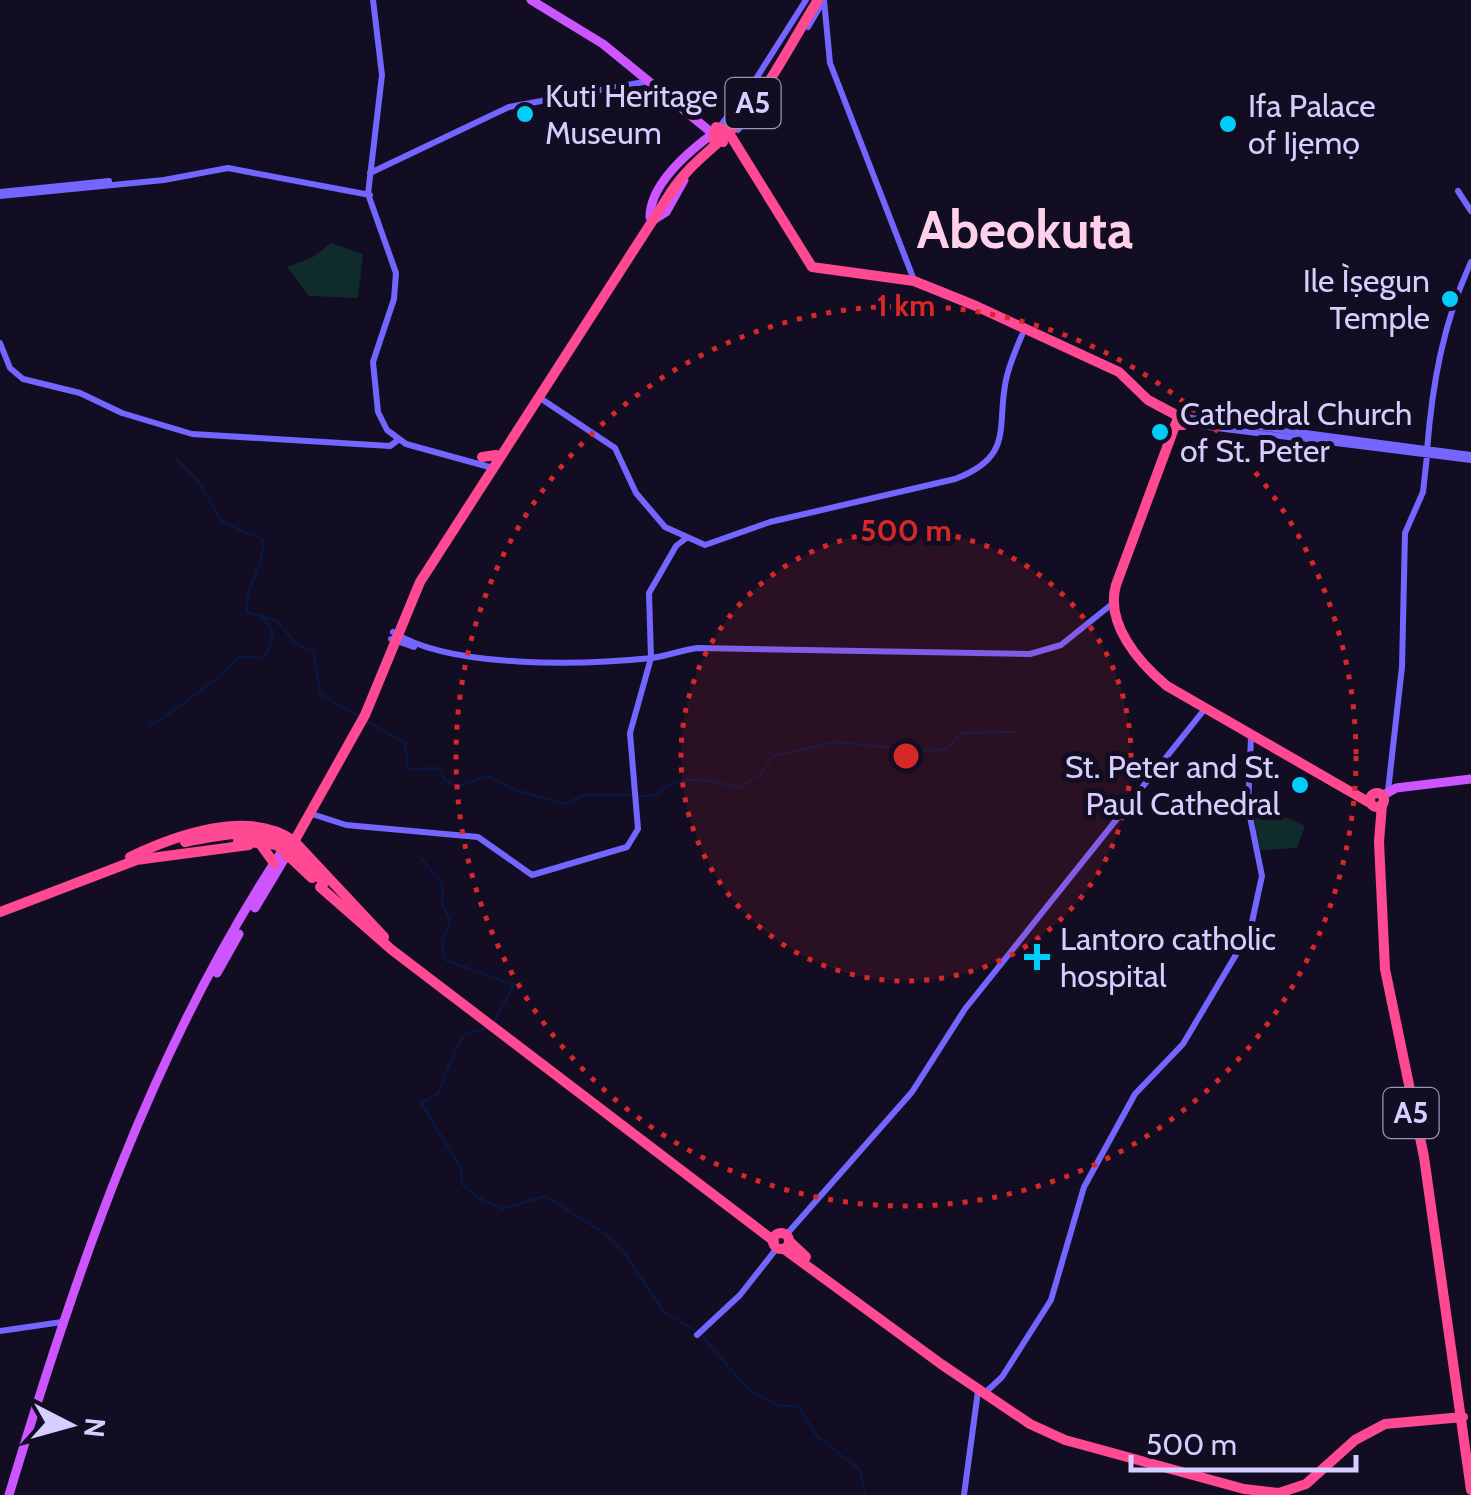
<svg xmlns="http://www.w3.org/2000/svg" width="1471" height="1495" font-family="Cabin,sans-serif">
<style>
.green{fill:#102b2c}
.lines{fill:none;stroke-linecap:round;stroke-linejoin:round}
.stream{stroke:#081840;stroke-width:2.5}
.secondary{stroke:#7465ff;stroke-width:6}
.primary{stroke:#c5f;stroke-width:9}
.highway{stroke:#ff4992;stroke-width:10}
.highway-bridge{stroke:#ff4992;stroke-width:10}
.ring{fill:none;stroke:#d62828;stroke-width:5;stroke-dasharray:5 10}
.poi-dot{fill:#00cdf9;stroke:#120d22;stroke-width:4}
.labels{text-anchor:middle;stroke-width:10;stroke-linejoin:round;paint-order:stroke}
.shield{fill:#120d22;stroke:#9c94bd;stroke-width:2.5}
.shield-label{font-size:30px;font-weight:bold;fill:#d7ceff}
.poi-label{font-size:32px;fill:#d7ceff;stroke:#120d22;text-anchor:start}
.town-label{font-size:52px;font-weight:bold;fill:#ffd0ea;stroke:#120d22}
.centre{fill:#d62828;stroke:#120d22;stroke-width:5}
.ring-label{font-size:30px;text-anchor:middle;font-weight:bold;fill:#d62828;stroke:#120d22;stroke-width:10;stroke-linejoin:round;paint-order:stroke}
</style>
<rect width="100%" height="100%" fill="#120d22"/>
<!-- green -->
<path class="green" d="M331,243L363,254L358,298L309,296L287,267L313,257Z
M1280,815L1305,826L1297,848L1260,850L1254,818Z"/>
<g class="lines">
<!-- stream -->
<path class="stream" d="M176,459L197,479L222,522L263,540C265,566 244,587 247,612L277,621L295,643L314,652L320,694L358,716
M365,720L405,743L408,769L438,768L445,780L457,787L487,776L512,789L565,804L584,795H631
M149,726C165,717 234,669 238,656L261,658L268,652L273,632L262,617
M639,796L657,795C677,771 714,781 740,788L760,774L774,756L835,742L924,751L946,749L961,733L1016,732
M422,859L443,886L442,904L450,920L442,943L445,960L514,985L493,1023
M487,1028L465,1034C452,1054 446,1072 439,1093L421,1103L461,1168L462,1184L477,1197L503,1209L545,1196L604,1233L623,1251L664,1312L696,1331
M702,1336L748,1389L779,1406H798L817,1436L860,1470L866,1495"/>
<!-- secondary -->
<path class="secondary" d="M373,0L382,75L368,194L396,273L394,299L373,362L378,412L387,430L406,444L493,468
M824,0L830,63L914,280
M808,27L824,0
M720,126L752,85L806,0
M738,130L761,101
M370,173L509,107L649,81
M1458,191L1471,211
M0,192L109,181
M0,196L164,180L228,168L370,195
M0,343L10,368L23,379L80,393L122,413L192,434L390,446L398,440
M540,398L615,448L636,493L665,527L705,545L770,522L955,479C1015,456 996,427 1006,380C1009,365 1016,349 1022,335
M1184,417L1471,455
M1185,424L1471,460
M1427,451C1432,385 1443,323 1471,262
M393,632C450,669 583,665 652,658C667,656 682,650 697,648L1030,654L1061,645L1112,604
M391,639L414,647
M1388,791L1402,667L1405,533L1423,492L1427,456
M309,813L346,825L478,837L532,875L627,847L638,829L630,733L651,658L649,593L676,546L685,539
M786,1235L912,1092L965,1009L1204,710
M0,1331L62,1322
M697,1335L740,1295L777,1248
M988,1390L1002,1377L1051,1300L1084,1187L1135,1094L1183,1044L1250,931L1262,876L1248,807L1251,737
M964,1495L978,1391"/>
<!-- primary -->
<path class="primary" d="M531,0L603,44L712,133
M650,217C650,185 687,153 711,135
M655,219L666,212L684,180
M1382,796L1396,788L1471,779
M255,908L285,858
M217,973L239,934
M9,1495C76,1271 151,1051 280,854"/>
<!-- highway -->
<path class="highway" d="M723,142L713,139L716,127L727,130L812,267L914,281L976,306L1119,372L1148,400L1180,417
M1177,418L1184,419L1183,425H1177Z
M1176,423L1116,585C1105,623 1138,662 1167,686L1370,803
M482,457L496,455
M1370 800a7 7 0 1 1 14 0a7 7 0 1 1-14 0Z
M1382,804L1379,842L1385,969L1424,1157L1471,1490
M261,845L274,863
M286,856L365,715L420,582L671,192
M130,857C174,836 249,808 294,841L384,937
M136,860L249,845
M320,887L392,950L774,1241
M0,912L139,859
M773 1241a8 8 0 1 1 16 0a8 8 0 1 1-16 0Z
M789,1241L806,1257
M784,1249L941,1364L1030,1424L1065,1440L1244,1489L1279,1493L1306,1484L1355,1440L1385,1424L1463,1417"/>
<!-- highway-bridge -->
<path class="highway-bridge" d="M671,192C689,164 714,149 736,125C769,89 792,41 818,0
M238,841L277,845L312,878
M185,842C258,828 274,825 324,883"/>
</g>
<!-- distance rings -->
<circle cx="906" cy="756" r="225" fill="#d62828" fill-opacity=".12"/>
<g class="ring">
<circle cx="906" cy="756" r="225"/>
<circle cx="906" cy="756" r="450"/>
</g>
<!-- markers -->
<g class="poi-dot">
<circle cx="525" cy="114" r="10"/>
<circle cx="1228" cy="124" r="10"/>
<circle cx="1450" cy="299" r="10"/>
<circle cx="1160" cy="432" r="10"/>
<circle cx="1300" cy="785" r="10"/>
<path d="M1032 942h10v10h10v10h-10v10h-10v-10h-10v-10h10z"/>
</g>
<g class="labels">
<!-- shield labels -->
<g class="shield">
<rect x="725.5" y="78" width="55" height="50" rx="8"/>
<rect x="1383.5" y="1088" width="55" height="50" rx="8"/>
</g>
<g class="shield-label">
<text x="753" y="113">A5</text>
<text x="1411" y="1123">A5</text>
</g>
<!-- poi labels -->
<g class="poi-label">
<text x="545" y="107">Kuti Heritage<tspan x="545" dy="37">Museum</tspan></text>
<text x="1248" y="117">Ifa Palace<tspan x="1248" dy="37">of Ijẹmọ</tspan></text>
<text x="1430" y="292" text-anchor="end">Ile Ìṣegun<tspan x="1430" dy="37">Temple</tspan></text>
<text x="1180" y="425">Cathedral Church<tspan x="1180" dy="37">of St. Peter</tspan></text>
<text x="1280" y="778" text-anchor="end">St. Peter and St.<tspan x="1280" dy="37">Paul Cathedral</tspan></text>
<text x="1060" y="950">Lantoro catholic<tspan x="1060" dy="37">hospital</tspan></text>
</g>
<!-- town labels -->
<g class="town-label">
<text x="1025" y="248">Abeokuta</text>
</g>
</g>
<circle cx="906" cy="756" r="15" class="centre"/>
<g class="ring-label">
<text x="906" y="316">1 km</text>
<text x="906" y="541">500 m</text>
</g>
<!-- north arrow -->
<g transform="translate(70 1425) rotate(96)" stroke="#120d22" stroke-width="8" paint-order="stroke">
<path d="M0-8L18 38L0 25L-18 38Z" fill="#d7ceff"/>
<text y="-15" font-size="28" font-weight="bold" text-anchor="middle" fill="#d7ceff">N</text>
</g>
<!-- scale -->
<path d="M1131 1455v15h225v-15" fill="none" stroke="#d7ceff" stroke-width="5"/>
<text x="1146" y="1455" font-size="30" fill="#d7ceff" stroke="#120d22" stroke-width="8" paint-order="stroke">500 m</text>
</svg>
